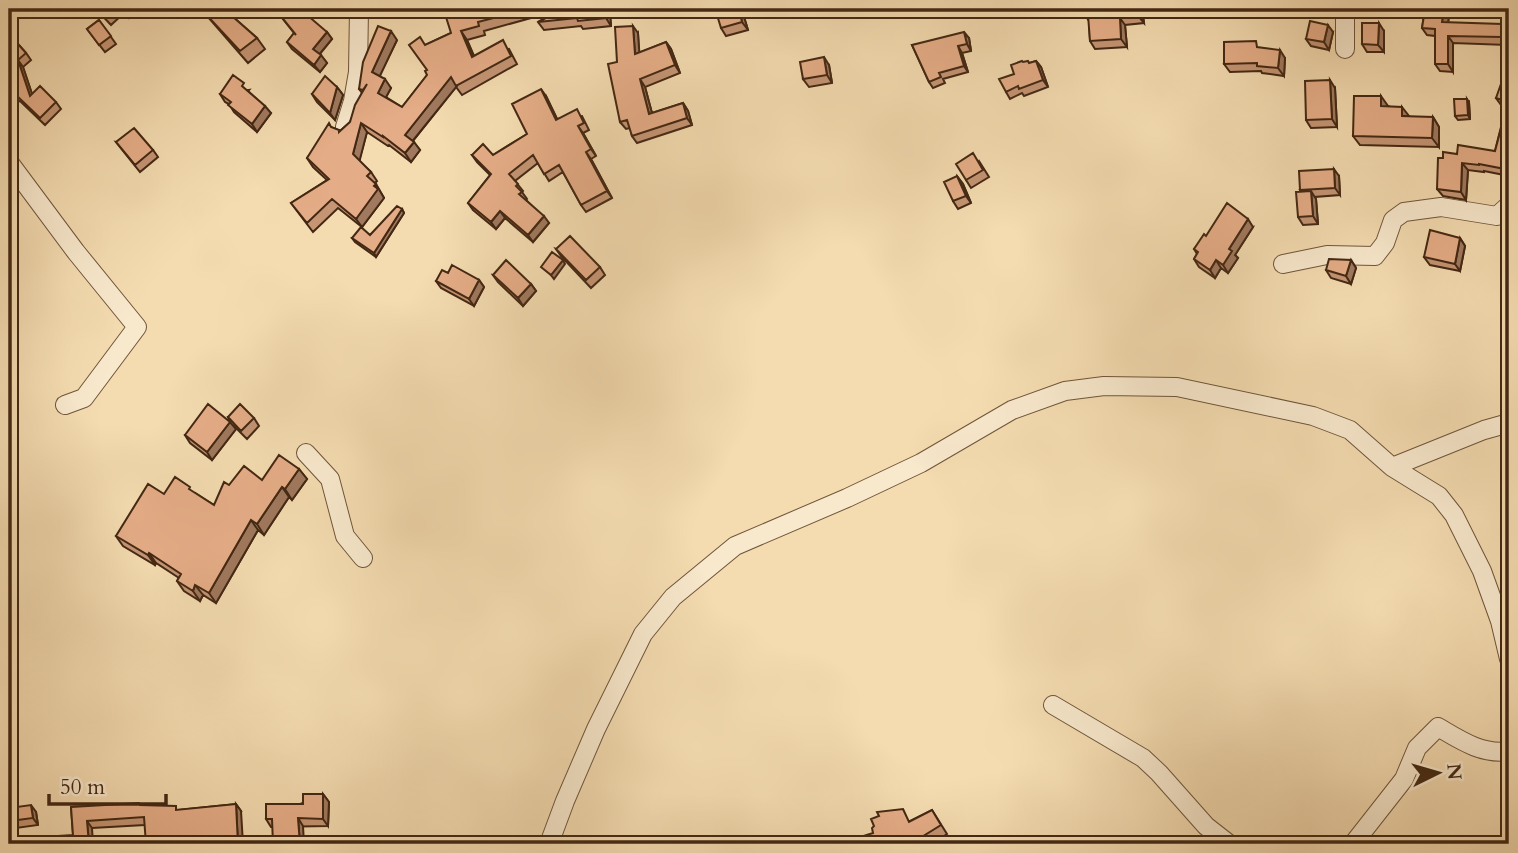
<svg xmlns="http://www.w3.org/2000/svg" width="1518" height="853" font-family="Cardo,serif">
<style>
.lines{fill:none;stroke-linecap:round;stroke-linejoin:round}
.minor-casing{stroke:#6f553a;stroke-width:20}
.minor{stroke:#f8e8cc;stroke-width:18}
.wall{fill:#c59574;stroke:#432813;stroke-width:2}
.shaded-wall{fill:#a0795e;stroke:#432813;stroke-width:2}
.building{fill:#e5ad87;stroke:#432813;stroke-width:2}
</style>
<rect width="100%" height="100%" fill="#f4dbb0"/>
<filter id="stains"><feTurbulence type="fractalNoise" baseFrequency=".00286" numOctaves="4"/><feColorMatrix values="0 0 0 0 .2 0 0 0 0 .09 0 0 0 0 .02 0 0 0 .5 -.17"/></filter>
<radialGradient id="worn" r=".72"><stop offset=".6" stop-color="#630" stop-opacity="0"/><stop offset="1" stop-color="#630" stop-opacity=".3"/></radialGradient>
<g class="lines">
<!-- minor casing -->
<g class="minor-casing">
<path id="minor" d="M1345,9V49
M345,127L353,101L358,72L359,9
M9,162L76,252L137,327L84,398L65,405
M1283,264L1327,255L1375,256L1385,243L1393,220L1404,212L1441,207L1497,216L1509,205
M306,453L330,479L345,536L363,558
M1392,467L1484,430L1509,423
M1053,705L1143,758L1159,773L1206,826L1229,844
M549,844L565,801L596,729L643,634L673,597L735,546L847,498L921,463L1012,410L1065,391L1104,386L1177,387L1313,416L1350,430L1392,467L1439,496L1454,515L1482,571L1500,621L1509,659
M1353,844L1404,779L1417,748L1438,727C1460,740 1482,755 1509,751"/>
</g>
<!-- minor -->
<use href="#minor" class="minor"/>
</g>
<!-- wall -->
<path class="wall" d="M96,9H139L129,18L124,13L111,25Z
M201,9H224L257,38L265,49L248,63Z
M275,9L327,32L332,39L320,54L327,63L320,72L292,49L287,42L294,33Z
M469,9H561L610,13L611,26L583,29L581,26L544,30L538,22L560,10L484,31L485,35L467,40L474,56L509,49L517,64L462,95L456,87L413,141L420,150L411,162L389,145L388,146L367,132L359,161L371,172L377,181L375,183L384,198L362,227L338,208L313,232L291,203L327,180L313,167L307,158L331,127L340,131L350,122L362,93L359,89L397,40L379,76L391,88L386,97L402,107L427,75L425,45L451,33L462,11Z
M739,9L744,17L748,30L726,36L721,28Z
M1142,9L1144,23L1125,25L1127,47L1095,49L1090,41L1089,21L1085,15Z
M1425,9H1450L1448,23L1507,32V45L1453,43V72L1440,71L1435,64V36L1427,35L1422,28Z
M99,20L116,44L105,52L87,29Z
M1384,31V52H1367L1362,44Z
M1333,32L1329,50L1311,46L1306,39Z
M638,33L639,53L666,42L671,49L680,73L645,87L652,113L683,103L688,111L692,125L637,143L632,136L630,128L626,129L620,122L617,62Z
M9,34L26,53L31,60L23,67L32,94L56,102L61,109L45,125L20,101L17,102L12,94Z
M969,38L971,51L962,53L968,72L943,79L945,83L933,88L929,82L912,45Z
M1261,48L1285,58L1284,76L1262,73L1261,71L1230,72L1224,64Z
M1036,61L1041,67L1048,87L1024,96L1022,93L1010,99L1006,92L1014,74L1023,62L1030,63Z
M829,65L832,83L809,87L803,79Z
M1509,84V176L1484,171V172L1468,170L1466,200L1443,196L1437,189L1457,154L1495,151L1506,107L1501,105L1496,98Z
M337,87L343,95L335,120L317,102L312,94Z
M1335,88L1337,127L1311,128L1306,120Z
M249,90L248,91L271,113L257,132L234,112L229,104L225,102L220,94Z
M546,96L557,119L582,116L589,130L583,133L596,156L591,159L612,198L586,212L581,205L563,172L549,181L538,163L515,181L523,191L522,192L527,199L526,200L549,223L533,242L505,218L496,229L473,210L468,203L490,175L477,162L472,155H493L527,134Z
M1469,102L1470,119L1458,120L1455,116Z
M1388,106L1409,117H1433L1439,127V147L1360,145L1353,136Z
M116,142L153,150L158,157L140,172Z
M979,161L989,177L971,188L966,180Z
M957,176L963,184L971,203L958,209L953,201Z
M1339,176L1340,195L1315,197L1316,199L1318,224L1303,225L1298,217L1302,192L1300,190Z
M402,209L404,213L376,257L355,242L352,238L370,235Z
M1253,227L1235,255L1238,258L1228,273L1221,268L1215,278L1199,267L1194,259L1197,254L1194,249L1206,236Z
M1460,238L1465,246L1460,271L1430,265L1424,257Z
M556,249L600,267L605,275L591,288L561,256Z
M1351,260L1356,268L1351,284L1331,278L1326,270Z
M448,273L479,280L484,287L474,306L441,288L436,281Z
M493,275L531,284L536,291L523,306L498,282Z
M228,417L254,418L259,426L247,439L233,425L236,429L212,460L190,443L185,435L230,422Z
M299,469L307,479L292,500L289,497L264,535L258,530L216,603L203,595L200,601L184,591L177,581L179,578L156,563L155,565L123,546L116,536L195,493L214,505L229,485L262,480Z
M323,794L329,802L328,826L271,827L266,819Z
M236,804L241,811L145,825L92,828L73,835L71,807L141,805L178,810Z
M932,810L947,834L932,844H864Z
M36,812L38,825L16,828L10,821Z"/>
<!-- shaded-wall -->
<path class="shaded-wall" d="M605,9H607L610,13L611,26L606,18Z
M739,9L744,17L748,30L742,22Z
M1138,9H1142L1144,23L1138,16Z
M1444,9H1450L1447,30L1442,22Z
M1120,18L1125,25L1127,47L1121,39Z
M1379,23L1384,31V52L1378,45Z
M1502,24L1507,32V45L1502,37Z
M1328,25L1333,32L1329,50L1324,42Z
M633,26L638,33L640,62L635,54Z
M391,31L397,40L378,80L372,72Z
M461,31L467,40L478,66L472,57Z
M327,32L332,39L318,56L313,49Z
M964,32L969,38L971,51L967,44Z
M1448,36L1453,43V72L1448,64Z
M666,42L671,49L680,73L675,65Z
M958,46L962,53L968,72L964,66Z
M1280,50L1285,58L1284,76L1278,68Z
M321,55L327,63L320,72L314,65Z
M824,57L829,65L832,83L827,75Z
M18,60L23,67L35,103L30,96Z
M1036,61L1041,67L1048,87L1043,80Z
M451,77L457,86L411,143L405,135Z
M385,79L391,88L384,101L378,93Z
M640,79L645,87L654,121L649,114Z
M1330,80L1335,88L1337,127L1332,119Z
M337,87L343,95L335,120L330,113Z
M541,89L546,96L561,127L556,120Z
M1381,96L1388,106L1387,116L1381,106Z
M1467,99L1469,102L1470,119L1468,115Z
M683,103L688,111L692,125L687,118Z
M265,106L271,113L257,132L252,124Z
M1402,107L1409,116H1402Z
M1433,117L1439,127V147L1432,138Z
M361,123L367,132L359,163L353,154Z
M578,126L583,133L596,156L591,149Z
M414,142L420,150L411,162L405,153Z
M586,152L591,159L612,198L607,191Z
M1509,152V175L1505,169Z
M1462,163L1468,170L1466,200L1461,192Z
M1334,169L1339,176L1340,195L1335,188Z
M957,176L963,184L971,203L966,196Z
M376,184L384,198L362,227L356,219Z
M1311,191L1316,199L1318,224L1313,216Z
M402,209L404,213L376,257L374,253Z
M500,211L505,218L496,229L491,222Z
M544,216L549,223L533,242L528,235Z
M1248,219L1253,227L1235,255L1238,258L1228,273L1223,265L1229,249Z
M1460,238L1465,246L1460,271L1455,264Z
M563,260L565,264L554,279L551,275Z
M1216,260L1221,268L1215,278L1210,270Z
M1351,260L1356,268L1351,284L1346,276Z
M479,280L484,287L474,306L469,299Z
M531,284L536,291L523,306L518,298Z
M230,422L236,429L212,460L207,452Z
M299,469L307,479L292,500L285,489Z
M282,487L289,497L264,535L257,524Z
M251,520L258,530L216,603L209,593Z
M149,553L156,563L155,565L148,555Z
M195,585L203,595L200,601L193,591Z
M323,794L329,802L328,826L323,819Z
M236,804L241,811L243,844H238Z
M31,805L36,812L38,825L33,818Z
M298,818L303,826L304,844H300Z
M87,821L92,828L93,844H89Z"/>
<!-- building -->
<path class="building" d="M98,9H109L103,14Z
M201,9H224L257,38L240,51Z
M275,9H300L327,32L313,49L321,55L314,65L287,42L294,33L296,35Z
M449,9H459L460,11L469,9H528L478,22L479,26L461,31L472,57L503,40L511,56L456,86L451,77L405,135L414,142L405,153L383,136V137L361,123L353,154L371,172L367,176L376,184L374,186L378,189L356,219L332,199L307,223L291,203L329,179L307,158L329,123L331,127L339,130V132L350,122L355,105L367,84L363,90L359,89L363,62L378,26L391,31L372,72L385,79L378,93L402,107L427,75L425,71L427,70L409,45L420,37L425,45L451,33L446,17L448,16L446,10Z
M563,9H605L606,18L578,21L577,18L538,22Z
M739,9L742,22L721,28L717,15Z
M1084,9H1138V16L1120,18L1121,39L1090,41L1088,15H1085Z
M1425,9H1444L1442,22L1502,24V37L1448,36V64H1435V29L1422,28Z
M99,20L111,36L99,45L87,29Z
M1310,21L1328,25L1324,42L1306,39Z
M1362,23H1379L1378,45L1362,44Z
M633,26L635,54L666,42L675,65L640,79L649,114L683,103L687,118L632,136L627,120L620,122L608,64L617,62L615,27Z
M964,32L967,44L958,46L964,66L939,73L941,77L929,82L912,45Z
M9,34L26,53L18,60L30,96L40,86L56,102L40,118L15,94H12L9,83Z
M1256,41L1257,47L1280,50L1278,68L1257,66V63L1224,64V42Z
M824,57L827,75L803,79L800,62Z
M1022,61L1023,62L1028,61L1029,63L1036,61L1043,80L1019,89L1018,86L1006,92L999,79L1014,74L1011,65Z
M233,75L244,83L242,86L265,106L252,124L228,105L231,102L220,94Z
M325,76L337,87L330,113L312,94Z
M1330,80L1332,119L1306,120L1305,81Z
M1502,81L1509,84V151L1505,169L1479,164V165L1462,163L1461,192L1437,189L1438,158H1443V152L1457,154L1458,145L1495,151L1508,102L1496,98Z
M541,89L556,120L577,109L584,123L578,126L591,149L586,152L607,191L581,205L559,165L544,174L533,155L509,174L518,184L516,186L522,192L519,194L544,216L528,235L500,211L491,222L468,203L491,174L472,155L483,144L493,155L527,134L512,104Z
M1354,96H1381V106L1402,107V116L1433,117L1432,138L1353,136Z
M1454,99H1467L1468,115L1455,116Z
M134,128L153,150L135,165L116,142Z
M973,153L983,170L966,180L956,164Z
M1334,169L1335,188L1300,190L1299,171Z
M957,176L966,196L953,201L944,182Z
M1311,191L1313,216L1298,217L1296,192Z
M1227,203L1248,219L1229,249L1232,251L1223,265L1216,260L1210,270L1194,259L1198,252L1194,249L1204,234L1206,236Z
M397,206L402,209L374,253L352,238L361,227L370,235Z
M1430,230L1460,238L1455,264L1424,257Z
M570,236L600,267L586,280L556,249Z
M552,252L563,260L551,275L541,267Z
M1329,259L1351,260L1346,276L1326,270Z
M506,260L531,284L518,298L493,275Z
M452,265L479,280L469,299L436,281L442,270L448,273Z
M208,404L230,422L207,452L185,435Z
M240,404L254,418L241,431L228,417Z
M279,455L299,469L285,489L282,487L257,524L251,520L209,593L195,585L193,591L177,581L181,574L149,553L148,555L116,536L148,484L164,494L175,477L190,487L189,489L214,505L224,482L229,485L244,466L262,480Z
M303,794H323V819L298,818L300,844H273L272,819H266V804H303Z
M139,803L140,805L176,806V810L236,804L238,844H146L144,817L87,821L89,844H60L59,836L73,835L71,807Z
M31,805L33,818L10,821L9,808Z
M903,809L909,822L932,810L941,825L917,840L919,842L913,844H864L860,837L873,833L872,828L874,826L871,819L879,816L877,812Z"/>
<!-- margin -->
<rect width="1518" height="853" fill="none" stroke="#f4dbb0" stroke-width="35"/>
<rect x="10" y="10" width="1497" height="832" fill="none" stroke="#432813" stroke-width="3.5"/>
<rect x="18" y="18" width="1483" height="818" fill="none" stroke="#432813" stroke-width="2"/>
<!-- north arrow -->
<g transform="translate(1438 773) rotate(85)" stroke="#f8e8cc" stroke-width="5" paint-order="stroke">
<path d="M0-5L12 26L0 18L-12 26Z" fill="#432813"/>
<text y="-10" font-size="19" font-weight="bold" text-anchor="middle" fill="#432813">N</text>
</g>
<!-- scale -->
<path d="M49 794v10h117v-10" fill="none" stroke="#432813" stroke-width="3.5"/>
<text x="60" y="794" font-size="21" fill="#432813" stroke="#f8e8cc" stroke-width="5" paint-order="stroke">50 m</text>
<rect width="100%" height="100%" filter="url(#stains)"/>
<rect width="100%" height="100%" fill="url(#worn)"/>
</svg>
